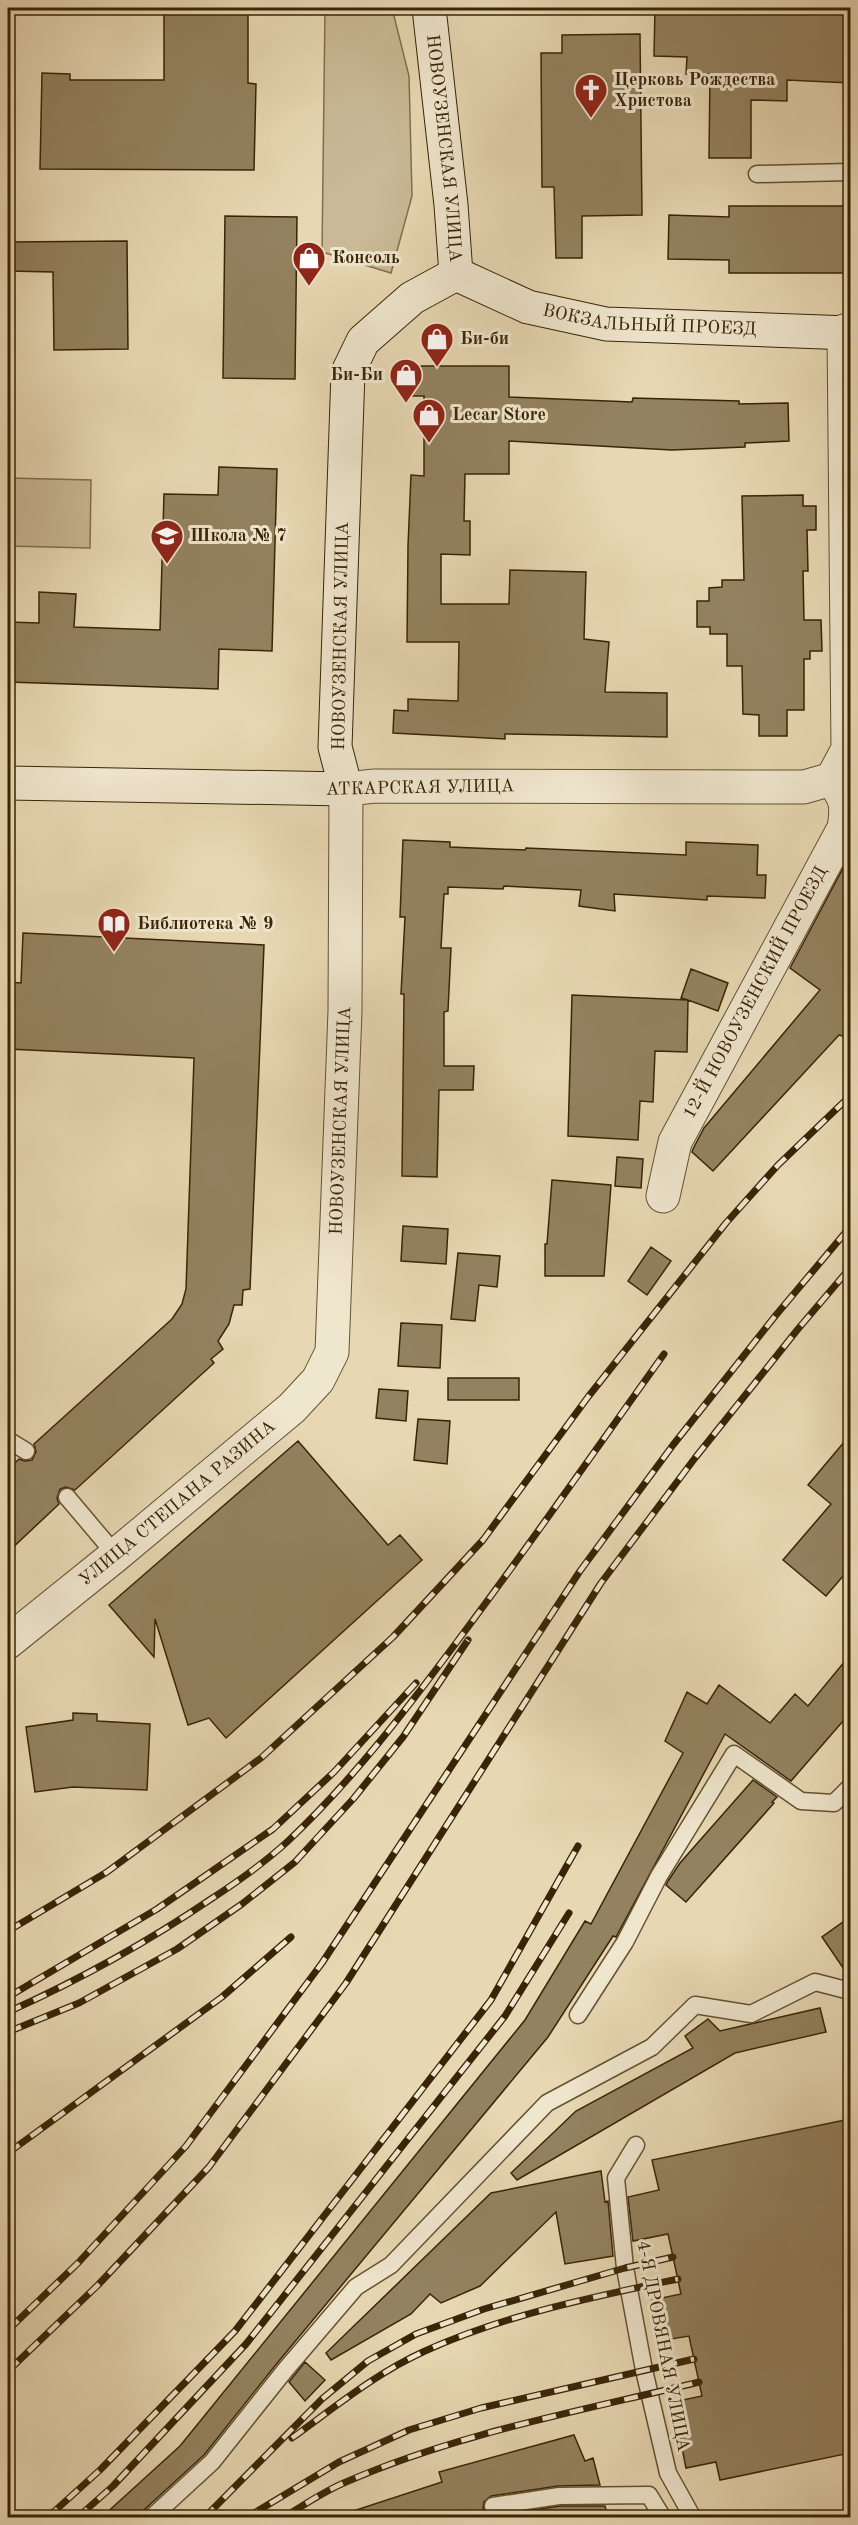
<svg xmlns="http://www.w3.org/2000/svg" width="858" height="2525" font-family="'Old Standard TT',serif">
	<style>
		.green { fill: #c9b996; stroke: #816e4e; stroke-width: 1.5 }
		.building { fill: #938260; stroke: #392406; stroke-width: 1.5 }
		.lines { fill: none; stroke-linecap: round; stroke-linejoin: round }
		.lane-casing { stroke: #645131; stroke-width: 19 }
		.street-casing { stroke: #645131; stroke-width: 35 }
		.secondary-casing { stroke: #392406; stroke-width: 35 }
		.lane { stroke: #efe6ce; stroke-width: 16 }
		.street { stroke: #efe6ce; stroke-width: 33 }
		.secondary { stroke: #efe6ce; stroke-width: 33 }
		.rail-casing { stroke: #392406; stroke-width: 7 }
		.rail { stroke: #efe6ce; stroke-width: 4.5; stroke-dasharray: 14; stroke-linecap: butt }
		.labels { text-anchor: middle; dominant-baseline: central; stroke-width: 6; stroke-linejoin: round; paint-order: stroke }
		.poi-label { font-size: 18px; font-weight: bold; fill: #392406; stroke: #efe6ce; text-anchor: start }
		.street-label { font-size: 18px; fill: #392406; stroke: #efe6ce }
	</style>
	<rect width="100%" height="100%" fill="#e7d8b3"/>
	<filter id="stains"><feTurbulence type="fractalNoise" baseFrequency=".00333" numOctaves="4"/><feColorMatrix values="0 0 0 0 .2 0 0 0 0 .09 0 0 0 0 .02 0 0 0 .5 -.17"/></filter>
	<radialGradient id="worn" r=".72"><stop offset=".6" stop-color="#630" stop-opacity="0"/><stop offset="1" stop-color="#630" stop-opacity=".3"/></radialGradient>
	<!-- green -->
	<path class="green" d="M325 8H392L409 76 412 196 391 273 322 252Z
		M8 478 91 480 90 548 8 546Z"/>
	<!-- building -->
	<path class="building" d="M164 8H248V83L256 84 254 170 40 169 42 73 70 74V80H164Z
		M655 8H850V83L787 80V101L751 100V158H709L710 74H686L687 57 654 56Z
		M640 34 642 215 582 216V258H556L554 187H542L541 53H562V35Z
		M729 206H850V273H729V260L668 259 669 215 729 217Z
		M225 216 297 217 295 379 223 378Z
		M127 241 128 349 54 350 53 272 8 271V242Z
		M404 366H509V397L632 402 633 398 739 401V404L788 403 789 441 745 443V447L672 450 509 441V474H465L464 521H470V555L441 554V604H509L510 570 586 572 584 639 609 642 605 692 667 693V737L505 734V739L393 733 394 710 408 711V699L458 701 459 642H407L408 546 411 475 424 476V396H404Z
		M219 467 277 469 272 651 219 649 218 689 8 682V622L39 623V592L76 594 74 627 160 630 164 494 218 495Z
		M803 495V506H816V530H807L808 571H803L804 620H821L822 651H810V659H804V710H787V736H759V715L743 714 742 666H727V634H710V627H697V601H709V588L722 587V580H744L742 496Z
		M403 840 450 842V847L525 850 526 848 686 855V842L758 845 757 875H766L765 898 707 896V900L614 894 615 911 579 906 581 890 504 886 503 889 448 887V894H444L441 948H451L448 1011 444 1012V1066H474L473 1090H439L437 1177 402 1176 404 994H401L405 917H400Z
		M850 855V1038L839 1035 713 1171 692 1152 693 1149 704 1128 820 990 790 968Z
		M23 933 264 945 250 1289 243 1290 242 1305H234L229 1324 218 1341 223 1349 211 1359 214 1363 75 1490 66 1487 60 1489 57 1498 59 1504 8 1552V1469L19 1459 25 1461 32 1460 36 1452 34 1444 172 1319 182 1304 186 1289 194 1058 8 1049V982L21 983Z
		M691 969 728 983 718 1011 688 1000 687 1052 655 1051 653 1102 640 1101 638 1140 568 1136 572 995 688 1000 681 998Z
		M617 1157 643 1159 641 1188 615 1186Z
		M552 1180 611 1185 604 1276H545V1244H547Z
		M403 1226 448 1229 446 1264 401 1261Z
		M651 1247 671 1261 647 1295 628 1281Z
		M458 1253 500 1256 497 1287 479 1285 475 1321 451 1319Z
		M401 1323 442 1325 440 1368 398 1366Z
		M448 1378H519V1400H448Z
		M379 1389 408 1391 406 1421 376 1418Z
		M418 1419 450 1421 447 1464 414 1460Z
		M850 1435V1568L826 1596 783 1560 831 1504 808 1485Z
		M298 1441 388 1545 400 1535 422 1560 226 1738 209 1718 188 1725 155 1619 154 1657 109 1605Z
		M850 1655V1713L791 1781 725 1734 616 1937 613 1936 548 2037 278 2362 204 2455 144 2510 141 2517H102L180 2446 525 2020 585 1921 591 1924 683 1753 665 1741 687 1692 707 1704 719 1685 770 1723 795 1694 808 1706Z
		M73 1713 97 1714V1721L150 1724 147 1790 73 1787 35 1792 26 1727 73 1720Z
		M753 1780 777 1797 772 1802 774 1803 686 1902 666 1885 668 1881 680 1863Z
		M850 1917V1978L822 1937Z
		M820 2008 826 2032 735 2053 517 2180 511 2173 576 2111 693 2048 685 2036 708 2019 720 2031Z
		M850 2119V2453L720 2480 716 2462 686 2468 673 2402 702 2396 689 2336 659 2341 652 2300 681 2294 668 2234 633 2241 628 2197 659 2190 652 2160Z
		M601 2171 605 2202 608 2201 613 2256 565 2264 556 2212 480 2286 441 2303 430 2294 411 2314 331 2360 326 2353 491 2193Z
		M305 2362 325 2380 305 2401 289 2382Z
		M574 2435 585 2461 593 2458 600 2485 558 2486 491 2496 484 2502 483 2508 489 2516H494L560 2506H605L608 2517H348L347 2513 442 2482 439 2472Z"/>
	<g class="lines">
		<!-- lane casing -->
		<g class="lane-casing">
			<path id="lane" d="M757 174 850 172
				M8 1440 26 1451
				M67 1497 116 1555
				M578 2015 625 1942 659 1876 734 1754 801 1801 834 1803 850 1787
				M636 2145 616 2178 625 2268 644 2370 668 2473 693 2518
				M493 2506 559 2496 649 2495 663 2518
				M151 2518 212 2462 286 2369 356 2287 391 2265 547 2103 652 2047 695 2005 751 2014 815 1982 850 1991"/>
		</g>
		<!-- street casing -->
		<g class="street-casing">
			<g id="street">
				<path id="s1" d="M663 1196 675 1142 844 828C848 804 846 799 832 779L848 749 844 331"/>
				<path id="s2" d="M8 1642 116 1555 292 1408 318 1380 332 1352 345 1011 346 789 375 786 804 787 832 779"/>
			</g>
		</g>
		<!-- secondary casing -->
		<g class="secondary-casing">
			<g id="secondary">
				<path id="s3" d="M429 8 451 205 456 274"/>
				<path id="s4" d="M456 274 528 307 606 324 850 333"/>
				<path d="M8 783 346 789 335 747 348 372 363 341 412 298 456 274"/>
			</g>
		</g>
		<!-- lane -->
		<use href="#lane" class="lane"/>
		<!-- street -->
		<use href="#street" class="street"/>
		<!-- secondary -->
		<use href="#secondary" class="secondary"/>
		<!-- rail casing -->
		<g class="rail-casing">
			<path id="rail" d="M8 1931 107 1872 261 1758 393 1637 483 1540 588 1397 726 1223 778 1165 850 1096
				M8 1997 157 1909 273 1829 334 1772 416 1683
				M8 2012C79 1980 146 1943 211 1899 237 1882 264 1863 287 1842 352 1781 406 1710 459 1639 529 1546 596 1449 664 1354
				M8 2032 79 2003 177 1949 242 1904 295 1862 354 1798 403 1737 468 1640
				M8 2153 222 1997 291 1937
				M8 2330 78 2263 186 2146 322 1963 580 1571 673 1445 776 1315 850 1227
				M8 2371 98 2285 209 2167 346 1983 601 1583 695 1458 798 1329 850 1268
				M292 2438C334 2408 376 2373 425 2351 504 2315 593 2297 678 2279
				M47 2518 100 2470 235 2331 491 2000 578 1846
				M77 2518 113 2486 246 2344 505 2016 569 1913
				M204 2518 322 2399 368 2361 416 2334 484 2309 625 2268 673 2257
				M246 2518 339 2462 409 2430 481 2408 694 2359
				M282 2518C303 2506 324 2491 346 2482 458 2433 581 2411 699 2382"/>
		</g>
		<!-- rail -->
		<use href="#rail" class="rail"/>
	</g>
	<!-- icons -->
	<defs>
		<g id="church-pin" transform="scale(1.725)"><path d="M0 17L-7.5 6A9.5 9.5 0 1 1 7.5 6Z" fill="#8f2418" stroke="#efe6ce"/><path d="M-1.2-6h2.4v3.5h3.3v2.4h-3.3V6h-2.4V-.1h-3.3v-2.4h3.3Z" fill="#fff"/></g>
		<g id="shop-pin" transform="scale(1.725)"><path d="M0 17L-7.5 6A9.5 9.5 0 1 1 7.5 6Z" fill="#8f2418" stroke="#efe6ce"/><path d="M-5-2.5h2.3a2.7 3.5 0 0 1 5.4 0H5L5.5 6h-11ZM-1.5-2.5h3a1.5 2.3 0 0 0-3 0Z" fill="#fff"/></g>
		<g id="school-pin" transform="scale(1.725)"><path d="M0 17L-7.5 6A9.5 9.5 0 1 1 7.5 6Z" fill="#8f2418" stroke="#efe6ce"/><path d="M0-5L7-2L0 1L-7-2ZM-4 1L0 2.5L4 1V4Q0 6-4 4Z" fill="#fff"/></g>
		<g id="library-pin" transform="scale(1.725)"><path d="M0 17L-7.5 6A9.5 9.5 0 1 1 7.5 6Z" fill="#8f2418" stroke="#efe6ce"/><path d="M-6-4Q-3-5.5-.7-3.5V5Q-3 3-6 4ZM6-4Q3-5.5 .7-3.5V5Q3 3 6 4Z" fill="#fff"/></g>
	</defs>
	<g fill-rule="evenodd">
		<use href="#church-pin" x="591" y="90"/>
		<use href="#shop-pin" x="309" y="258"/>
		<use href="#shop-pin" x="437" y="339"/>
		<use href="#shop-pin" x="406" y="375"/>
		<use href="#shop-pin" x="429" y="415"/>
		<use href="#school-pin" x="167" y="536"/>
		<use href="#library-pin" x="114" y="924"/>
	</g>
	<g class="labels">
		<!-- poi labels -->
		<g class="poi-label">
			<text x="614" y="80">Церковь Рождества<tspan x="614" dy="21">Христова</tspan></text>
			<text x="332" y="258">Консоль</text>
			<text x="460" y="339">Би-би</text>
			<text x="383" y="375" text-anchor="end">Би-Би</text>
			<text x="452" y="415">Lecar Store</text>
			<text x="190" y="536">Школа № 7</text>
			<text x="137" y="924">Библиотека № 9</text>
		</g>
		<!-- street labels -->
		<g class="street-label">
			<text stroke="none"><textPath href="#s3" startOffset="141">НОВОУЗЕНСКАЯ УЛИЦА</textPath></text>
			<text stroke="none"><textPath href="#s4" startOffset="202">ВОКЗАЛЬНЫЙ ПРОЕЗД</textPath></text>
			<text transform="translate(341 636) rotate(-89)">НОВОУЗЕНСКАЯ УЛИЦА</text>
			<text transform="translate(420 788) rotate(-1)">АТКАРСКАЯ УЛИЦА</text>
			<text stroke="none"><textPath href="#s1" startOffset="225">12-Й НОВОУЗЕНСКИЙ ПРОЕЗД</textPath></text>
			<text stroke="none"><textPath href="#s2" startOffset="669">НОВОУЗЕНСКАЯ УЛИЦА</textPath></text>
			<text stroke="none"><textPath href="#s2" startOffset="219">УЛИЦА СТЕПАНА РАЗИНА</textPath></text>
			<text transform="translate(663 2346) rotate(79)">4-Я ДРОВЯНАЯ УЛИЦА</text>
		</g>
	</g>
	<!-- margin -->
	<rect width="858" height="2525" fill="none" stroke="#e7d8b3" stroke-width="30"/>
	<rect x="9" y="9" width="840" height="2507" fill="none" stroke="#392406" stroke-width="3"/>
	<rect x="15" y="15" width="828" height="2495" fill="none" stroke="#392406" stroke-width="1.5"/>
	<rect width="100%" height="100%" filter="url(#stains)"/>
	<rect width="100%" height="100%" fill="url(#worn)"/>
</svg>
